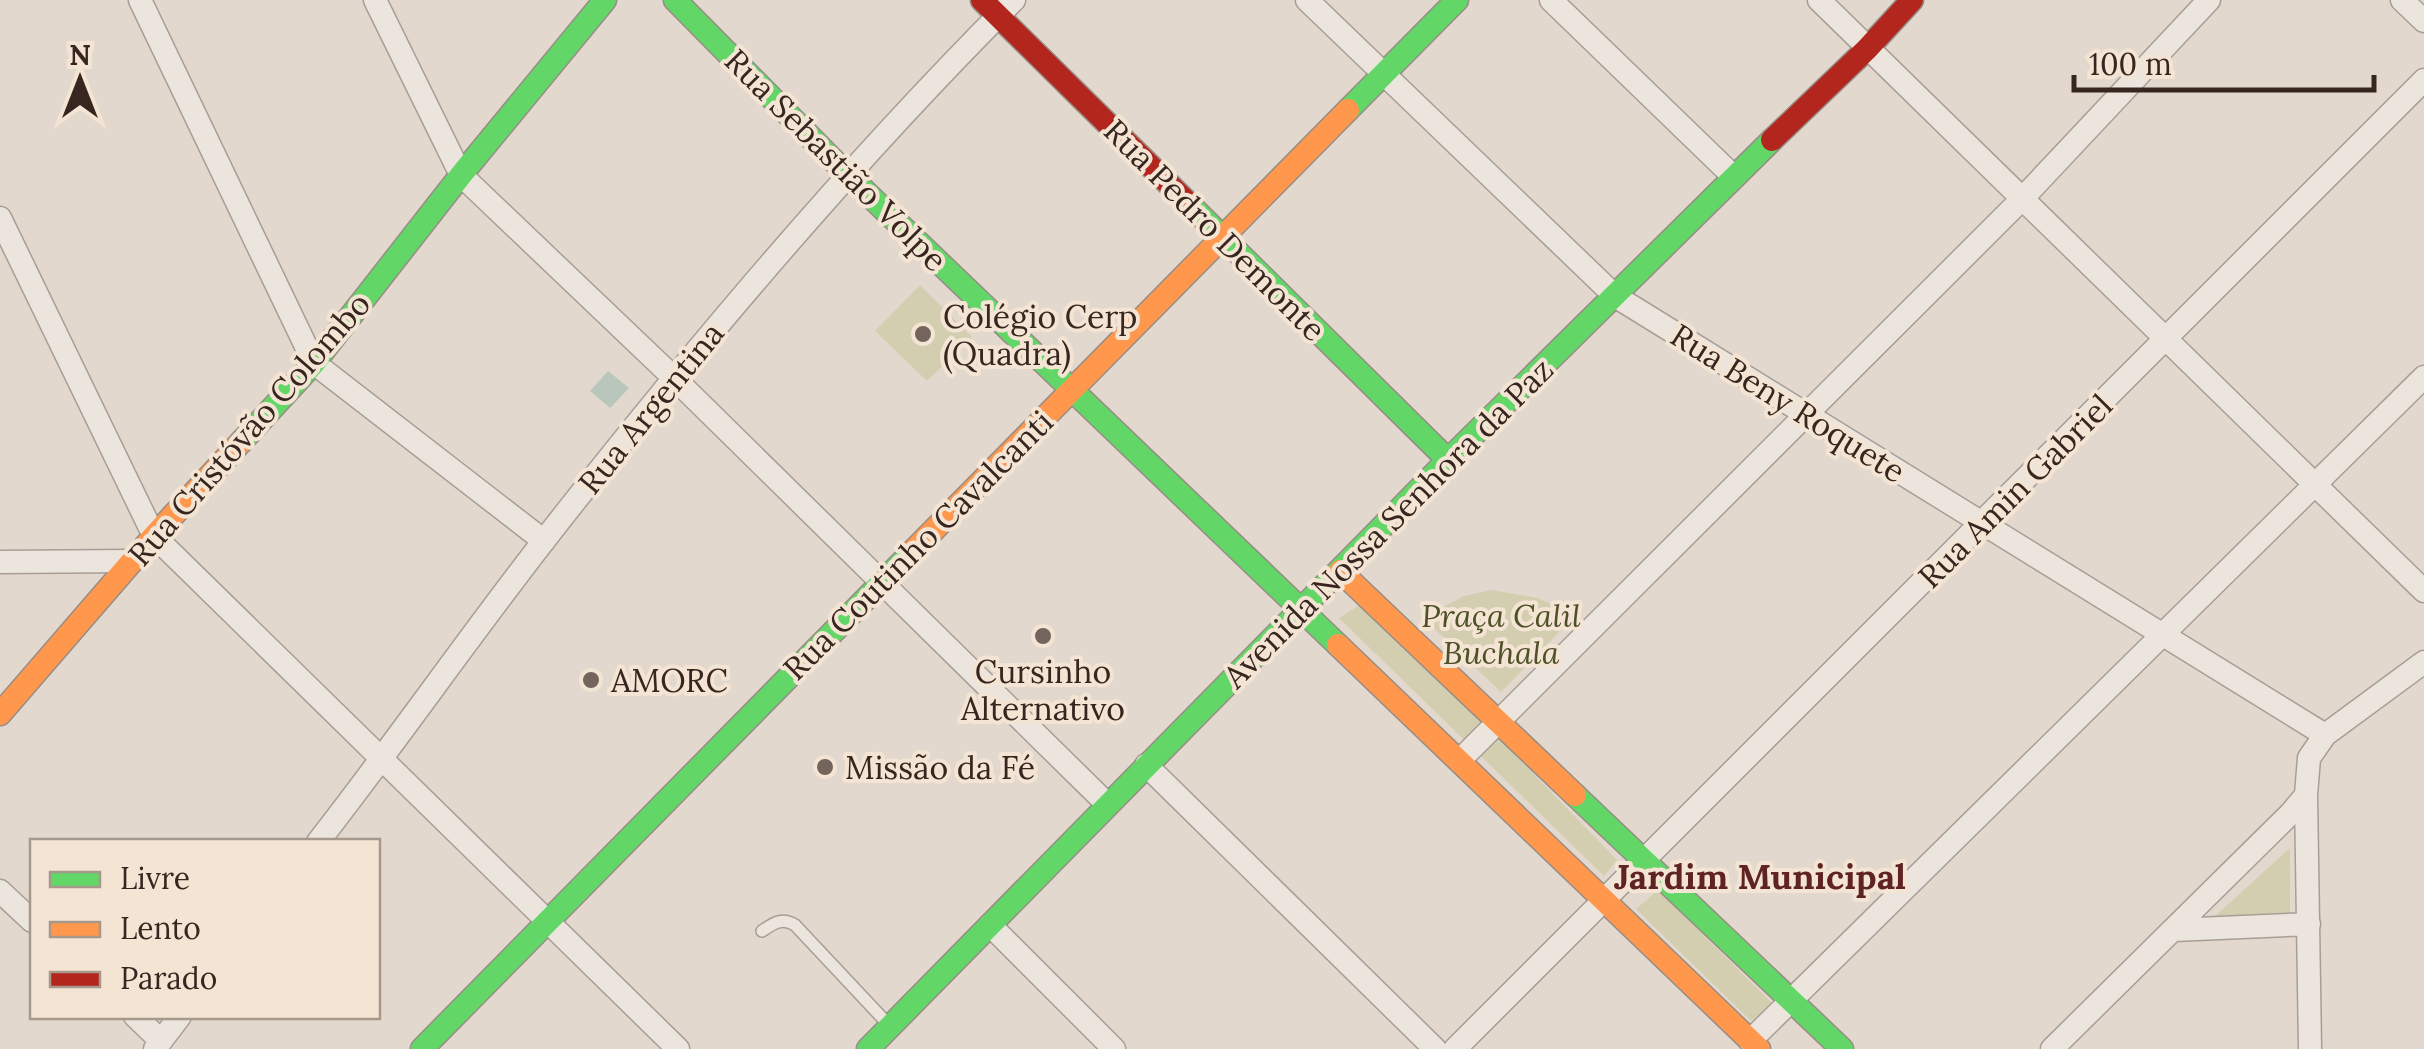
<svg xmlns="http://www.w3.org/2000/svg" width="2424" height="1049" font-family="Lora,serif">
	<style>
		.green { fill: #d4ceb1 }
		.water { fill: #b8c6bb }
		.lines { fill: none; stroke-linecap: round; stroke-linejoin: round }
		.lane-casing { stroke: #a89e96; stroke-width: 14 }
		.street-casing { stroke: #a89e96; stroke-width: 25 }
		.fast-casing { stroke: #978d86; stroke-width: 25 }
		.slow-casing { stroke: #978d86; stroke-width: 25 }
		.jam-casing { stroke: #978d86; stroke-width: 25 }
		.lane { stroke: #ebe5de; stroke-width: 11 }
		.street { stroke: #ebe5de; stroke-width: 22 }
		.fast { stroke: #63d668; stroke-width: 22 }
		.slow { stroke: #ff974d; stroke-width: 22 }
		.jam { stroke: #b3261e; stroke-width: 22 }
		.poi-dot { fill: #73645c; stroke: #f3e4d4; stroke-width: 4 }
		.labels { text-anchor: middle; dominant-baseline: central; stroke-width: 8; stroke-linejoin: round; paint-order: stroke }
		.street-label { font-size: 32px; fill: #36261f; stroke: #f3e4d4 }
		.poi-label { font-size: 32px; fill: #36261f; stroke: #f3e4d4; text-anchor: start }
		.park-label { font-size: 32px; font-style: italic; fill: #4e5027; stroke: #f3e4d4 }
		.neighbourhood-label { font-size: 35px; font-weight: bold; fill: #5f2322; stroke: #f3e4d4 }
	</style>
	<rect width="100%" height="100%" fill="#e3d8cd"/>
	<!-- green -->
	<path class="green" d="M920 285 972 337 927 381 875 331Z
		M1491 590 1538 598 1576 615 1501 692 1423 618 1464 596Z
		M1361 604 1489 728 1617 860 1604 876 1339 618Z
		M2290 848V914L2212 919Z
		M1658 890 1773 1004 1751 1021 1636 909Z"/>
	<!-- water -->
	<path class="water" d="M608 371 629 388 610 408 590 391Z"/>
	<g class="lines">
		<!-- lane casing -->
		<g class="lane-casing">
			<path id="lane" d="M762 931C774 923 782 917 795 925L887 1023"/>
		</g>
		<!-- street casing -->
		<g class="street-casing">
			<path id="street" d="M140 0 314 363 544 541
				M375 0 461 175 674 378 1107 804
				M1307 0 1615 296 2325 735
				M1551 0 1734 177
				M1819 0 2424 591
				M2402 0 2424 21
				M0 218 154 536 678 1049
				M0 562 132 561
				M1459 761 2022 199 2209 0
				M1146 765 1435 1049
				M2306 795 2310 1049
				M318 842C396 742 468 638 546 538 692 351 846 168 1014 0
				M0 891 32 921
				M990 925 1114 1049
				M2174 930 2309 924
				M135 1016 161 1041
				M1750 1041 2424 377
				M155 1049 180 1016
				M1455 1049 2424 80
				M2052 1049 2291 813 2306 795 2309 758 2325 735 2424 662"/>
		</g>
		<!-- fast casing -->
		<g class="fast-casing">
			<path id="fast" d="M675 0 848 175 1338 645
				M1348 110 1457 0
				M1189 204 1448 460
				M242 441 314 363 461 175 605 0
				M1575 795 1842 1049
				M422 1049 912 552
				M868 1049 1448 460 1772 140"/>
		</g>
		<!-- slow casing -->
		<g class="slow-casing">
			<path id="slow" d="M912 552 1348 110
				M1340 571 1575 795
				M1338 645 1759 1049
				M0 714 154 536 242 441"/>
		</g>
		<!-- jam casing -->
		<g class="jam-casing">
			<path id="jam" d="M982 0 1189 204
				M1772 140 1867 49 1912 0"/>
		</g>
		<!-- lane -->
		<use href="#lane" class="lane"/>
		<!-- street -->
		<use href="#street" class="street"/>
		<!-- fast -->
		<use href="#fast" class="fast"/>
		<!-- slow -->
		<use href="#slow" class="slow"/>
		<!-- jam -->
		<use href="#jam" class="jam"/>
	</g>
	<!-- markers -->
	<g class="poi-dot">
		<circle cx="923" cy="334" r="10"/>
		<circle cx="1043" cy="636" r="10"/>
		<circle cx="591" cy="680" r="10"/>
		<circle cx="825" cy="767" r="10"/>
	</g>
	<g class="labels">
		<!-- street labels -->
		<g class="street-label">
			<text transform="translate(836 160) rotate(45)">Rua Sebastião Volpe</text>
			<text transform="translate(1215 230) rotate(45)">Rua Pedro Demonte</text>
			<text transform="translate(1788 403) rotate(32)">Rua Beny Roquete</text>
			<text transform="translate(651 408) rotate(-51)">Rua Argentina</text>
			<text transform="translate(249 429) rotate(-49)">Rua Cristóvão Colombo</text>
			<text transform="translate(2015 491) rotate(-45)">Rua Amin Gabriel</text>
			<text transform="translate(1388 523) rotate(-45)">Avenida Nossa Senhora da Paz</text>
			<text transform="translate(918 545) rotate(-45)">Rua Coutinho Cavalcanti</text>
		</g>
		<!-- poi labels -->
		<g class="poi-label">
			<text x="943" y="316">Colégio Cerp<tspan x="943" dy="37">(Quadra)</tspan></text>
			<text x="1043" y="671" text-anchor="middle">Cursinho<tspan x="1043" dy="37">Alternativo</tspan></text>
			<text x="611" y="680">AMORC</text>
			<text x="845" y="767">Missão da Fé</text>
		</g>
		<!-- park labels -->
		<g class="park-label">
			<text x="1501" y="615">Praça Calil<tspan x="1501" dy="37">Buchala</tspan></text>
		</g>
		<!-- neighbourhood labels -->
		<g class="neighbourhood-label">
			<text x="1760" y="876">Jardim Municipal</text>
		</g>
	</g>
	<!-- legend -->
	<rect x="30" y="839" width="350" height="180" fill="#f3e4d4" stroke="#a7988c" stroke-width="2.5"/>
	<rect x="50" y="872" width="50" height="15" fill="#63d668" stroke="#a7988c" stroke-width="2.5"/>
	<text x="120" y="889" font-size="30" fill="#36261f">Livre</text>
	<rect x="50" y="922" width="50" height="15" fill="#ff974d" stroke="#a7988c" stroke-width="2.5"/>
	<text x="120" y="939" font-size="30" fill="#36261f">Lento</text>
	<rect x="50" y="972" width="50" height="15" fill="#b3261e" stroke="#a7988c" stroke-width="2.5"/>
	<text x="120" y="989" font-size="30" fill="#36261f">Parado</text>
	<!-- north arrow -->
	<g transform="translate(80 80)" stroke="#f3e4d4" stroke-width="8" paint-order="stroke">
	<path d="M0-8L18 38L0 25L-18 38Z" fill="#36261f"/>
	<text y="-15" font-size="28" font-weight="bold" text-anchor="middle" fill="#36261f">N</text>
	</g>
	<!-- scale -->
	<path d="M2074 75v15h300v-15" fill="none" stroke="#36261f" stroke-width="5"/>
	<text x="2089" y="75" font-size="30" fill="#36261f" stroke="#f3e4d4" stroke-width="8" paint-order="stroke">100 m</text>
</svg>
